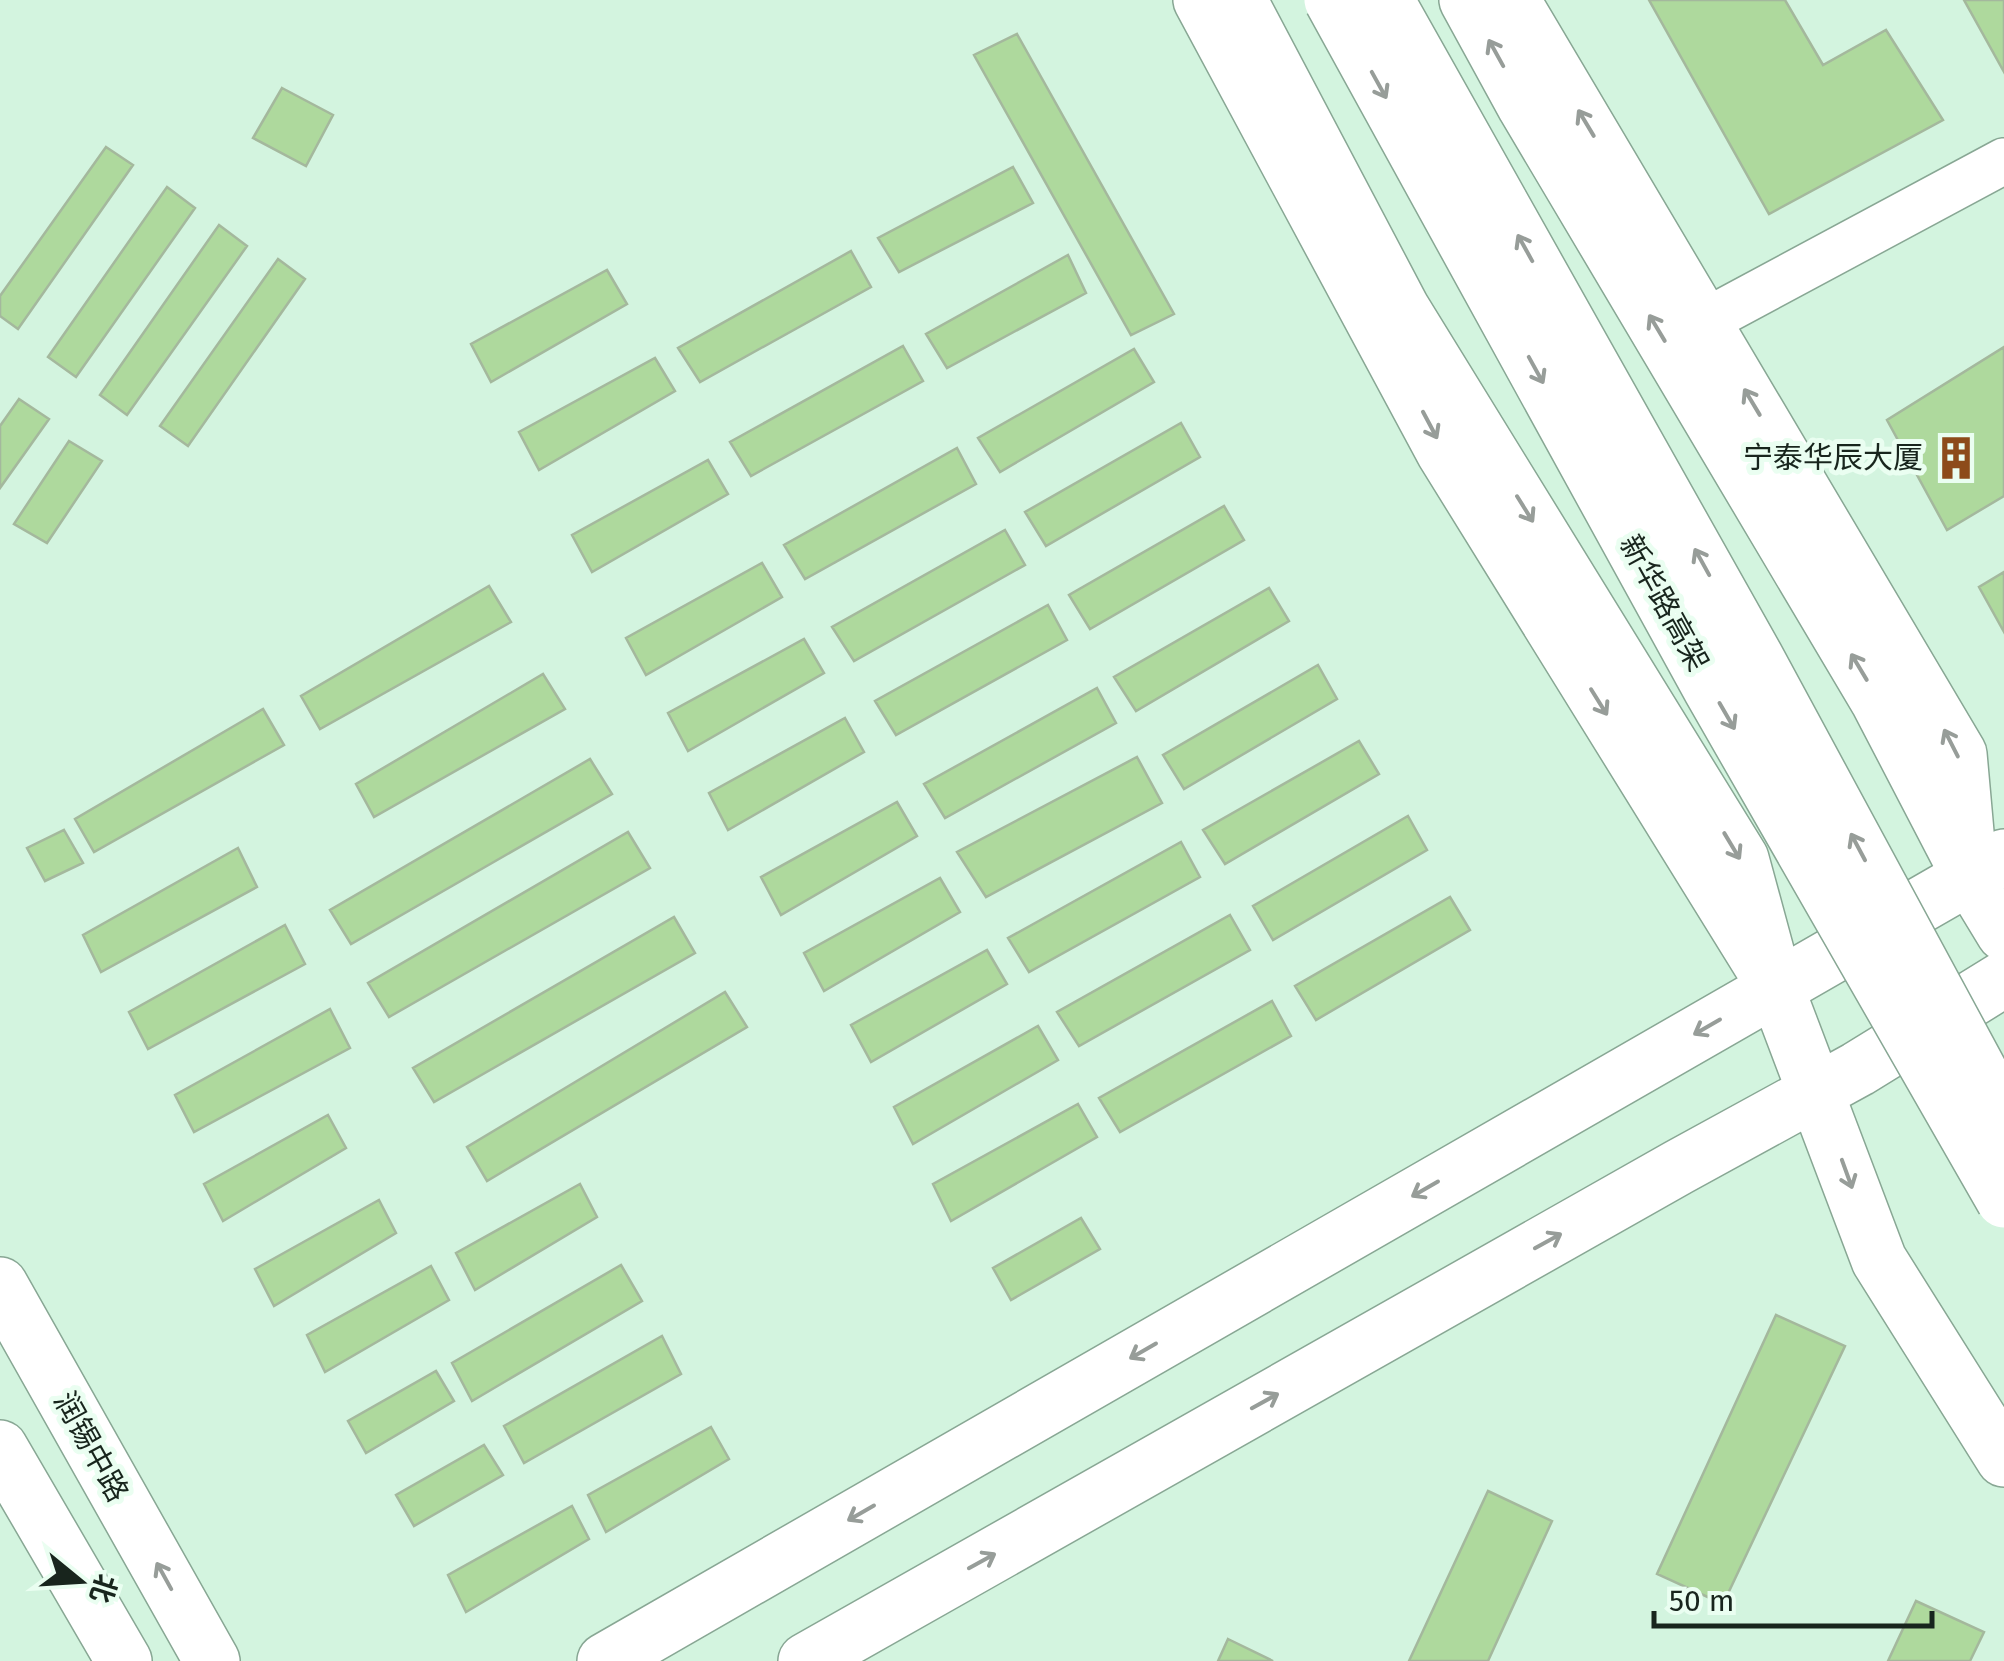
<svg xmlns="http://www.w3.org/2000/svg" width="2004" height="1661" font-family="'Fira Sans','Noto Sans SC',sans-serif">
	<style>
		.building { fill: #aed99d; stroke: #a4b89d; stroke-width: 2.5 }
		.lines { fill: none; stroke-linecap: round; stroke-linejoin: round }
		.minor-casing { stroke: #88a794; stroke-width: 48 }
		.major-casing { stroke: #88a794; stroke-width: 58 }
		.highway-casing { stroke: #88a794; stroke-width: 58 }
		.minor { stroke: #fff; stroke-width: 45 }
		.major { stroke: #fff; stroke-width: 55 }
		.highway { stroke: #fff; stroke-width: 55 }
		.highway-bridge-casing { stroke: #88a794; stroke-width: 58; stroke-linecap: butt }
		.highway-bridge { stroke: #fff; stroke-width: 55 }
		.oneway { stroke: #979d99 }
		.labels { text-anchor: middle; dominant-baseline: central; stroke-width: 10; stroke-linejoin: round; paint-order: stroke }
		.poi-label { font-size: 30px; fill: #18251d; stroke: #eafef1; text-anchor: end }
		.street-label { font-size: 30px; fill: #18251d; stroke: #eafef1 }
	</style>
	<rect width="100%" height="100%" fill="#d3f4df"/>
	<!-- building -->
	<path class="building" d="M1649 0H1785L1823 65 1886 30 1943 120 1769 214Z
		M1964 0H2004V72Z
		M1017 34 1174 314 1131 335 974 55Z
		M282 88 333 115 306 166 253 138Z
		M106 147 133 165 18 329 0 316V296Z
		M1013 167 1033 203 899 272 878 238Z
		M167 187 195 208 76 377 48 357Z
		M219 225 247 246 127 415 100 395Z
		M851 251 871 287 700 382 678 348Z
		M1068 255 1086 293 947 368 926 334Z
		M278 259 305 279 188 446 160 426Z
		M607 270 627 304 491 382 471 344Z
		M903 346 923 381 751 476 730 442Z
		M2004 347V496L1947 530 1887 420Z
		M1134 349 1154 382 1000 472 978 438Z
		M655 358 675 391 539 470 519 432Z
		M19 399 49 419 0 488V426Z
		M1181 423 1200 457 1046 546 1025 512Z
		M69 441 102 461 47 543 14 524Z
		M957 448 976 484 805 579 784 545Z
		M708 460 728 494 592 572 572 535Z
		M1224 506 1244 540 1090 629 1069 595Z
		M1005 530 1025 565 854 661 832 627Z
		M762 563 782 597 646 675 626 638Z
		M2004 572V632L1979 587Z
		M489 586 511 622 320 729 301 696Z
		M1269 588 1289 621 1136 711 1114 677Z
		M1048 605 1067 640 896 735 875 701Z
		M804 639 824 673 688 751 668 713Z
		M1318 665 1337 699 1184 789 1163 755Z
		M543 674 565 709 374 817 356 784Z
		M1097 688 1116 723 945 818 924 784Z
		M263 709 284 745 94 852 75 819Z
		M845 718 864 752 728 830 709 793Z
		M1359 741 1379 774 1225 864 1203 830Z
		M1137 757 1162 803 986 897 957 852Z
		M590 759 612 794 351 944 330 910Z
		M897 802 917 836 781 915 761 877Z
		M1408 816 1427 850 1273 940 1253 906Z
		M64 830 83 863 45 881 27 848Z
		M628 832 650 868 389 1017 368 983Z
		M1181 842 1200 877 1029 972 1008 938Z
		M238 848 257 887 101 972 83 935Z
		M940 878 960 912 824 991 804 953Z
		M1450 897 1470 930 1316 1020 1295 986Z
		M1230 915 1250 950 1079 1046 1057 1012Z
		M674 917 695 953 434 1102 413 1068Z
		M285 925 305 964 148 1049 129 1012Z
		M987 950 1007 984 871 1062 851 1025Z
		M725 992 747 1027 487 1181 467 1147Z
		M1272 1001 1291 1036 1120 1132 1099 1098Z
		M330 1009 350 1048 194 1132 175 1095Z
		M1038 1026 1058 1060 913 1144 894 1107Z
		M1078 1104 1097 1137 951 1221 933 1184Z
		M328 1115 346 1148 223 1221 204 1184Z
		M580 1184 597 1217 475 1290 456 1253Z
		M379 1200 396 1233 274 1306 255 1269Z
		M1081 1218 1100 1249 1011 1300 993 1268Z
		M621 1265 642 1301 472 1401 452 1363Z
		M431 1266 449 1300 325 1372 307 1335Z
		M1776 1315 1845 1346 1723 1604 1657 1574Z
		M662 1336 681 1374 524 1463 504 1426Z
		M436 1371 454 1401 366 1453 348 1421Z
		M711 1427 729 1459 606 1532 588 1495Z
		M484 1445 503 1475 414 1526 396 1495Z
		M1488 1491 1552 1521 1488 1661H1409Z
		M572 1506 589 1539 466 1612 448 1575Z
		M1916 1601 1984 1632 1970 1661H1888Z
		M1228 1639 1273 1661H1218Z"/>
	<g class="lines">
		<!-- minor casing -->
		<g class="minor-casing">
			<path id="minor" d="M1704 322 2004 161"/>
		</g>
		<!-- major casing -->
		<g class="major-casing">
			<path id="major" d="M1201 0 1444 452 1776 988 1879 1260 2004 1459
				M1512 0 1959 754 1970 877 2004 933
				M0 1285 212 1661
				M0 1448 124 1661
				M605 1661 2004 857
				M806 1661 1679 1167 1858 1069 2004 979"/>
		</g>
		<!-- highway casing -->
		<g class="highway-casing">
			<path id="highway" d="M1239 0 1402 309 1741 859 1776 988
				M1467 0 1525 106 1879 702 1970 877"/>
		</g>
		<!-- minor -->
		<use href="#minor" class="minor"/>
		<!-- major -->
		<use href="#major" class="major"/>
		<!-- highway -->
		<use href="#highway" class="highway"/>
		<!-- highway-bridge casing -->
		<g class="highway-bridge-casing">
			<path id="highway-bridge" d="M1332 0 1711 689 2004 1200
				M1386 0 1756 658 2004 1117"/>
		</g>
		<!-- highway-bridge -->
		<use href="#highway-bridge" class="highway-bridge"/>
	</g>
	<!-- one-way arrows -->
	<defs><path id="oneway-shaft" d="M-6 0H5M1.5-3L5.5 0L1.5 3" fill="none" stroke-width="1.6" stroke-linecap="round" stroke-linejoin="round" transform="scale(2.5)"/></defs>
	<g class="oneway">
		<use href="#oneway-shaft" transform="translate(1496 53) rotate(-119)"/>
		<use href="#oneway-shaft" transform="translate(1379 85) rotate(61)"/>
		<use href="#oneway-shaft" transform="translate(1586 123) rotate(-121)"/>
		<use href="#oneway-shaft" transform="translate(1525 248) rotate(-119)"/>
		<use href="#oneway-shaft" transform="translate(1657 328) rotate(-121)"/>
		<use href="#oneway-shaft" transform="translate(1536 370) rotate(61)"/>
		<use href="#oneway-shaft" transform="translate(1752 402) rotate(-121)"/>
		<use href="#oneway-shaft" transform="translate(1430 425) rotate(62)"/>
		<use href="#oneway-shaft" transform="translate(1525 509) rotate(58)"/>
		<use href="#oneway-shaft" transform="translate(1702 562) rotate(-119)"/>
		<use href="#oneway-shaft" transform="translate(1859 667) rotate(-121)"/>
		<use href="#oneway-shaft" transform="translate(1599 702) rotate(58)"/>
		<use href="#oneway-shaft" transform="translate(1727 716) rotate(60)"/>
		<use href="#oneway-shaft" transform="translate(1951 743) rotate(-117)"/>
		<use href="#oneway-shaft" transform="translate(1732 846) rotate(59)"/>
		<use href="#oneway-shaft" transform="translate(1858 847) rotate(-118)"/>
		<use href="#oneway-shaft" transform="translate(1707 1027) rotate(150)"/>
		<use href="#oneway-shaft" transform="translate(1847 1174) rotate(70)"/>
		<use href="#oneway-shaft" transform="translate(1425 1189) rotate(150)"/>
		<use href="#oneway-shaft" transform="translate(1548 1241) rotate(-29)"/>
		<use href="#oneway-shaft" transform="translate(1143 1351) rotate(150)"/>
		<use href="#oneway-shaft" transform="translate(1265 1401) rotate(-29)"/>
		<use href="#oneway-shaft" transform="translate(861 1513) rotate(150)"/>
		<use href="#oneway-shaft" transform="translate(982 1561) rotate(-29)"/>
		<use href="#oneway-shaft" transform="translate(164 1576) rotate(-119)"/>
	</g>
	<!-- icons -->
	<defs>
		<g id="building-bare" transform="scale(3.45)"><path d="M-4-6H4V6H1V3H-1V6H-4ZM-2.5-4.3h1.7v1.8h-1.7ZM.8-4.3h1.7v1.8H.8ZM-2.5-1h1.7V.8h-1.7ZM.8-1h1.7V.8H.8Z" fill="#8d4b1a" stroke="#eafef1" stroke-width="2.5" paint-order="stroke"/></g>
	</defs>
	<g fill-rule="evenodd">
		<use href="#building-bare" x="1956" y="458"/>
	</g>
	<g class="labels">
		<!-- poi labels -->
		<g class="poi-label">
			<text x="1923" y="458">宁泰华辰大厦</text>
		</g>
		<!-- street labels -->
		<g class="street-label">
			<text transform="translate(1664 603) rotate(61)">新华路高架</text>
			<text transform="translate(91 1447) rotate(61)">润锡中路</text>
		</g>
	</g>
	<!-- north arrow -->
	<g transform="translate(80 1581) rotate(108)" stroke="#eafef1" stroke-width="8" paint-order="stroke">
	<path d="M0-8L18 38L0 25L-18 38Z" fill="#18251d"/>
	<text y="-15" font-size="28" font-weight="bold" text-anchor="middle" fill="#18251d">北</text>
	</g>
	<!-- scale -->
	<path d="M1654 1611v15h278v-15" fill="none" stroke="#18251d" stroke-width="5"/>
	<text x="1669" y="1611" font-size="30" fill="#18251d" stroke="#eafef1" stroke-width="8" paint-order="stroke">50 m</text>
</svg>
